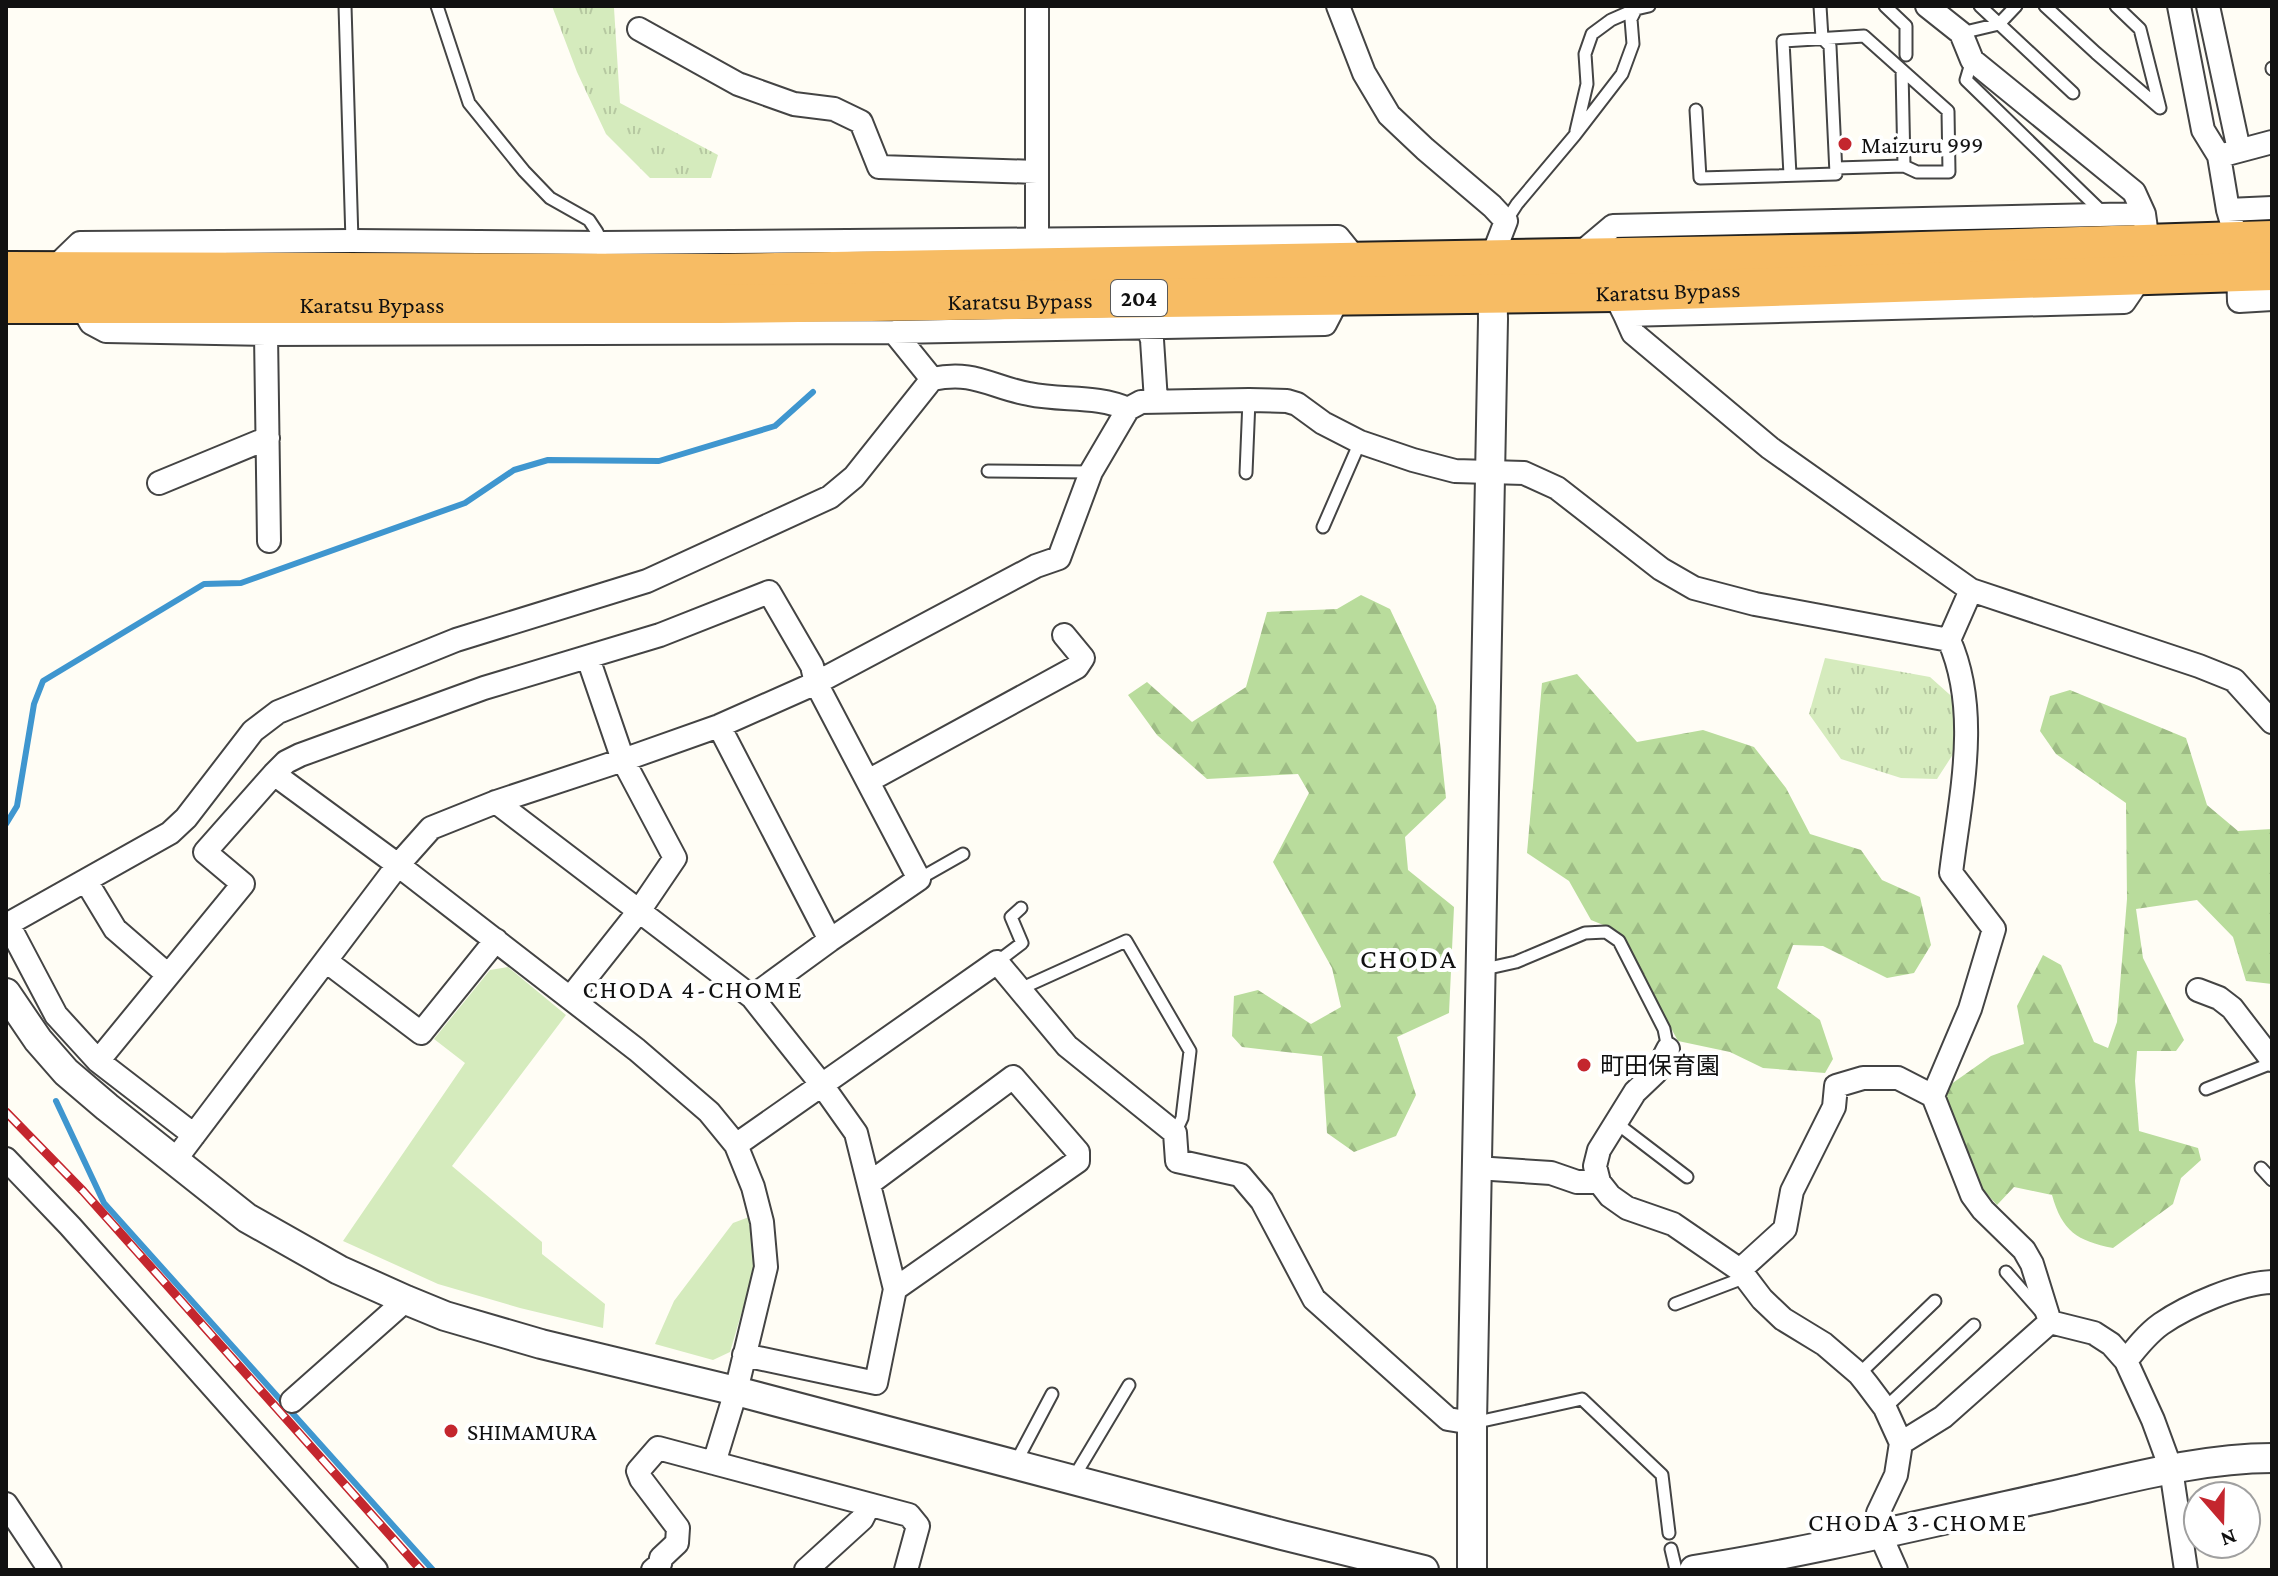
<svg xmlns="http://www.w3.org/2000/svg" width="2278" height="1576" font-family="'Crimson Pro','Noto Sans JP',serif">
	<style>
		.grass { fill: url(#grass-tufts) }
		.forest { fill: url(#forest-firs) }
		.park { fill: #d5ebbd }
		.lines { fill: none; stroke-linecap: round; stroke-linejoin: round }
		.stream { stroke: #3f96cf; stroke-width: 6 }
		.service-casing { stroke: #444; stroke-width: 15 }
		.minor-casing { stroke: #444; stroke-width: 26 }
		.tertiary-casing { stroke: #444; stroke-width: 32 }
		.trunk-casing { stroke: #222; stroke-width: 42 }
		.service { stroke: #fff; stroke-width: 11 }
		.minor { stroke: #fff; stroke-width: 22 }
		.tertiary { stroke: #fff; stroke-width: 28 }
		.trunk { stroke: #f7bc64; stroke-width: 38 }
		.rail-casing { stroke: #c4262e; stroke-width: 9 }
		.rail { stroke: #fff; stroke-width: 6; stroke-dasharray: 18; stroke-linecap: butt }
		.poi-dot { fill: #c4262e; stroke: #fff; stroke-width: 3 }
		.labels { text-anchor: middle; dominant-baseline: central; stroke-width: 8; stroke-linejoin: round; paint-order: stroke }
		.shield { fill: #fff; stroke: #585858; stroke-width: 2 }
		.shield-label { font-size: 22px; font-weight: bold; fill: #111 }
		.poi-label { font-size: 24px; fill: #111; stroke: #fff; text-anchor: start }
		.street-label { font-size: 24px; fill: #111; stroke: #fff }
		.neighbourhood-label { font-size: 26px; letter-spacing: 2px; fill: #111; stroke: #fff }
		.quarter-label { font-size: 28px; letter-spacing: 2px; fill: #111; stroke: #fff }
	</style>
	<defs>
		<pattern id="grass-tufts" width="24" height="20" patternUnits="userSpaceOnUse" patternTransform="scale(2)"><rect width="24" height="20" fill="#d5ebbd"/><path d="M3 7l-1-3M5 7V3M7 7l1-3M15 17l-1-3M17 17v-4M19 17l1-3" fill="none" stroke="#b6c8a1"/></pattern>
		<pattern id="forest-firs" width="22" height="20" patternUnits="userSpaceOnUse" patternTransform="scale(2)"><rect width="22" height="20" fill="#b9dc9c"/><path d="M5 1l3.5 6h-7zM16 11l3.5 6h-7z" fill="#9ebc85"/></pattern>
	</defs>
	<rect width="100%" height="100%" fill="#fffdf5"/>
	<!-- grass -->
	<path class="grass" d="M552 6H616L614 8 620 103 718 155 711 178H650L606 134 577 72Z
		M1825 658 1930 677 1958 702 1959 745 1937 779 1901 778 1841 759 1809 714Z"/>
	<!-- forest -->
	<path class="forest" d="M1361 595 1390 609 1436 706 1446 798 1405 837 1408 870 1454 907 1449 1013 1397 1037 1416 1095 1396 1136 1354 1152 1327 1133 1322 1056 1242 1047 1232 1036 1234 996 1258 990 1311 1024 1341 1007 1332 968 1273 862 1309 793 1298 774 1207 779 1157 735 1128 695 1147 682 1192 722 1246 687 1267 612 1337 609Z
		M1577 674 1637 742 1703 730 1754 747 1786 788 1810 834 1861 850 1882 880 1920 897 1931 945 1914 973 1887 978 1823 946 1793 945 1777 988 1820 1020 1833 1059 1825 1073 1763 1068 1730 1052 1678 1041 1618 931 1591 920 1569 881 1527 853 1542 683Z
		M2070 690 2186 738 2207 805 2238 831 2272 829V984L2246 981 2233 937 2197 900 2136 909 2143 958 2184 1040 2176 1051H2137L2135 1081 2139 1131 2198 1148 2201 1160 2181 1178 2173 1204 2113 1248C2077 1241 2062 1231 2052 1195L2014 1187 1997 1205 1974 1180 1947 1110V1087L1991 1056 2024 1044 2017 1006 2043 955 2061 965 2094 1042 2108 1048 2117 1022 2127 899 2126 803 2056 754 2040 731 2050 696Z"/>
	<!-- park -->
	<path class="park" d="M508 967 566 1015 452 1166 542 1242V1254L605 1304 603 1328 520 1308 438 1284 343 1241 465 1063 434 1039 490 970Z
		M749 1217 755 1267 730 1352 713 1360 655 1344 674 1301 733 1223Z"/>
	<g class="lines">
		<!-- stream -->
		<path class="stream" d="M6 824 17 806 34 704 43 681 204 584 241 583 465 503 514 470 548 460 659 461 775 426 813 392
			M56 1101 104 1203 433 1570"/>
		<!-- service casing -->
		<g class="service-casing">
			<path id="service" d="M345 6 352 241
				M437 6 469 103 524 171 550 198 589 220 597 232 602 243
				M1885 6 1906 26V55
				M1980 6 2073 93
				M2045 6 2096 53 2160 108 2140 29 2116 6
				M1961 33 1999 24 2016 6
				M1972 60 1966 80 2103 213
				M2272 68V69
				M1902 70 1904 166
				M1696 110 1700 178 1836 174 1830 46 1822 38 1820 6
				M1576 131 1587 84 1585 54 1592 34 1611 20 1636 9
				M1790 175 1783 41 1864 36 1948 111 1949 172H1917L1904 166 1836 168
				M1506 221 1517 204 1575 135 1622 74 1633 44 1631 19 1636 9 1649 6
				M988 471 1091 472
				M1246 473 1249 400
				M1323 527 1360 442
				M919 879 963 854
				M997 962 1022 943 1011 917 1021 908
				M1480 970 1516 962 1585 933 1606 932 1619 941 1664 1029 1668 1049
				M1020 989 1126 941 1190 1051 1182 1118 1175 1133
				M2206 1089 2272 1063
				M1615 1122 1687 1177
				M2261 1168 2272 1180
				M2006 1272 2042 1313
				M1675 1304 1746 1277
				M1859 1374 1935 1301
				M1885 1408 1974 1325
				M1473 1423 1582 1399 1662 1475 1669 1533
				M1015 1464 1052 1394
				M1074 1477 1129 1385
				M1671 1549 1676 1570"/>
		</g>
		<!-- minor casing -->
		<g class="minor-casing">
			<path id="minor" d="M1338 6 1364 73 1389 115 1425 149 1492 206 1506 221 1491 260
				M1927 6 1961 33 1972 60 2134 192 2144 214
				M2179 6 2203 130 2219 156 2228 210 2237 241 2239 301 2272 299
				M2208 6 2239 150
				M639 29 738 84 794 104 834 109 861 122 879 167 1037 172
				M2227 154 2272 142
				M2228 210 2272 208
				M1037 241V6
				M1575 258 1613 226 2144 214 2148 243
				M51 271 80 243 352 241 602 243 1338 237 1359 263
				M1619 303 1625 315 2124 302 2141 277
				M80 304 91 323 106 331 266 334 894 332 1325 324 1340 295
				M1625 315 1633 333 1770 448 1971 590 2199 666 2234 680 2272 722
				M1148 328 1152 340 1156 401
				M894 332 932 379
				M266 334 269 541
				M159 483 268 438
				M719 726 830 940
				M274 774 398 865 637 1050 709 1112 736 1145 753 1187 762 1222 766 1267 736 1391 714 1463 909 1515 918 1526 906 1570
				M868 781 1077 667 1083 658 1064 635
				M496 802 752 997 822 1085 856 1133 895 1289 876 1383 744 1355
				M86 881 115 929 168 975
				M326 961 421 1033 496 940
				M2198 990 2219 998 2232 1008 2272 1060
				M570 998 639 911 675 858 623 760 588 658
				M98 1061 243 884 205 852 274 774 286 762 300 755 484 688 660 635 769 592 812 666 816 683 919 879 830 940 752 997
				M1933 1096 1970 1009 1994 929 1951 873C1960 798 1981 712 1949 640L1971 590
				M194 1135 98 1061 56 1015 8 924 170 833 186 818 253 731 278 712 456 640 647 581 830 497 854 477 932 379C975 370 990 387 1029 394 1062 401 1097 395 1128 409
				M736 1145 997 962 1067 1046 1175 1133 1177 1161 1240 1175 1262 1201 1314 1299 1448 1419 1472 1423
				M6 1159 70 1226 376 1570
				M175 1160 398 865 431 828 496 802 623 760 719 726 816 683 1036 566 1059 558 1091 472 1128 409 1141 402 1249 400 1287 401 1297 404 1323 423 1360 442 1413 460 1455 471 1524 473 1557 488 1661 569 1694 588 1755 604 1949 640
				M1476 1168 1551 1173 1577 1182H1599L1610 1196 1627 1208 1673 1224 1740 1270 1762 1299 1783 1319 1824 1344 1859 1374 1867 1384 1885 1408 1901 1443 1896 1475 1878 1513 1880 1534 1896 1570
				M1599 1182 1595 1166 1599 1150 1635 1092 1656 1072 1668 1049
				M870 1183 1013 1077 1078 1152V1161L895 1289
				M1740 1270 1785 1229 1792 1191 1834 1107 1836 1086 1863 1078H1898L1933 1096 1972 1195 1983 1210 2024 1250 2032 1264 2050 1322
				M2050 1322 2094 1333 2111 1344 2126 1361 2153 1420 2171 1469 2186 1570
				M2126 1361C2136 1348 2147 1334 2161 1324 2187 1306 2239 1283 2272 1282
				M292 1401 406 1300
				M1901 1443 1943 1417 2050 1322
				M6 1504 50 1570
				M653 1570 660 1564 661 1558 677 1543 678 1528 641 1479 638 1471 658 1448 714 1463
				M806 1570 862 1519 869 1505"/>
		</g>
		<!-- tertiary casing -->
		<g class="tertiary-casing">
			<path id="tertiary" d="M6 993 38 1040 66 1072 107 1107 247 1218 339 1270 406 1300 445 1316 541 1344 736 1391 1282 1535 1424 1570
				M1472 1570V1423L1493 319 1492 275
				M1694 1570C1814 1551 1932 1522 2051 1496 2123 1480 2198 1458 2272 1458"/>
		</g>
		<!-- trunk casing -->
		<g class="trunk-casing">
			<g id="trunk">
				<path d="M6 271 719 273 1856 253 2272 240"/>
				<path id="s1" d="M6 304H719L1614 292 2272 271"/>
			</g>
		</g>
		<!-- service -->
		<use href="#service" class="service"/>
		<!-- minor -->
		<use href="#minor" class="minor"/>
		<!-- tertiary -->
		<use href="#tertiary" class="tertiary"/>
		<!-- trunk -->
		<use href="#trunk" class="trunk"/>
		<!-- rail casing -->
		<g class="rail-casing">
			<path id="rail" d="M6 1112 83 1191 421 1570"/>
		</g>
		<!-- rail -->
		<use href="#rail" class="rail"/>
	</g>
	<!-- markers -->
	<g class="poi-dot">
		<circle cx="1845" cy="144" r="8"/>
		<circle cx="1584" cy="1065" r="8"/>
		<circle cx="451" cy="1431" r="8"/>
	</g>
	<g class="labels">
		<!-- shield labels -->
		<rect class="shield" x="1111" y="280" width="56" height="36" rx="6"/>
		<g class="shield-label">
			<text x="1139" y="298">204</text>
		</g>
		<!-- poi labels -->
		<g class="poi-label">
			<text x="1861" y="144">Maizuru 999</text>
			<text x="1600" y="1065">町田保育園</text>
			<text x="467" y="1431">SHIMAMURA</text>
		</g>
		<!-- street labels -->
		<g class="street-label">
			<text stroke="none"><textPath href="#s1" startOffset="1662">Karatsu Bypass</textPath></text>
			<text stroke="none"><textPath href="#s1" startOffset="1014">Karatsu Bypass</textPath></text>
			<text stroke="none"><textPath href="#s1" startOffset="366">Karatsu Bypass</textPath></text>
		</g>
		<!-- neighbourhood labels -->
		<g class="neighbourhood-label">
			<text x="693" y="989">CHODA 4-CHOME</text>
			<text x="1918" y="1522">CHODA 3-CHOME</text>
		</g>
		<!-- quarter labels -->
		<g class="quarter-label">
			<text x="1409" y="958">CHODA</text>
		</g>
	</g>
	<!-- border -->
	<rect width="2278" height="1576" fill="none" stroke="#111111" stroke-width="16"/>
	<!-- north arrow -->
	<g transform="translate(2222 1520) rotate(160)"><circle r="38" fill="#ffffff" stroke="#a0a0a0" stroke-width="2"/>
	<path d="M0-6L14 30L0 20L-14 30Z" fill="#c4262e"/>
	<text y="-12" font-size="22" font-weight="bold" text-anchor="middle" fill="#111111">N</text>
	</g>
</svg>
